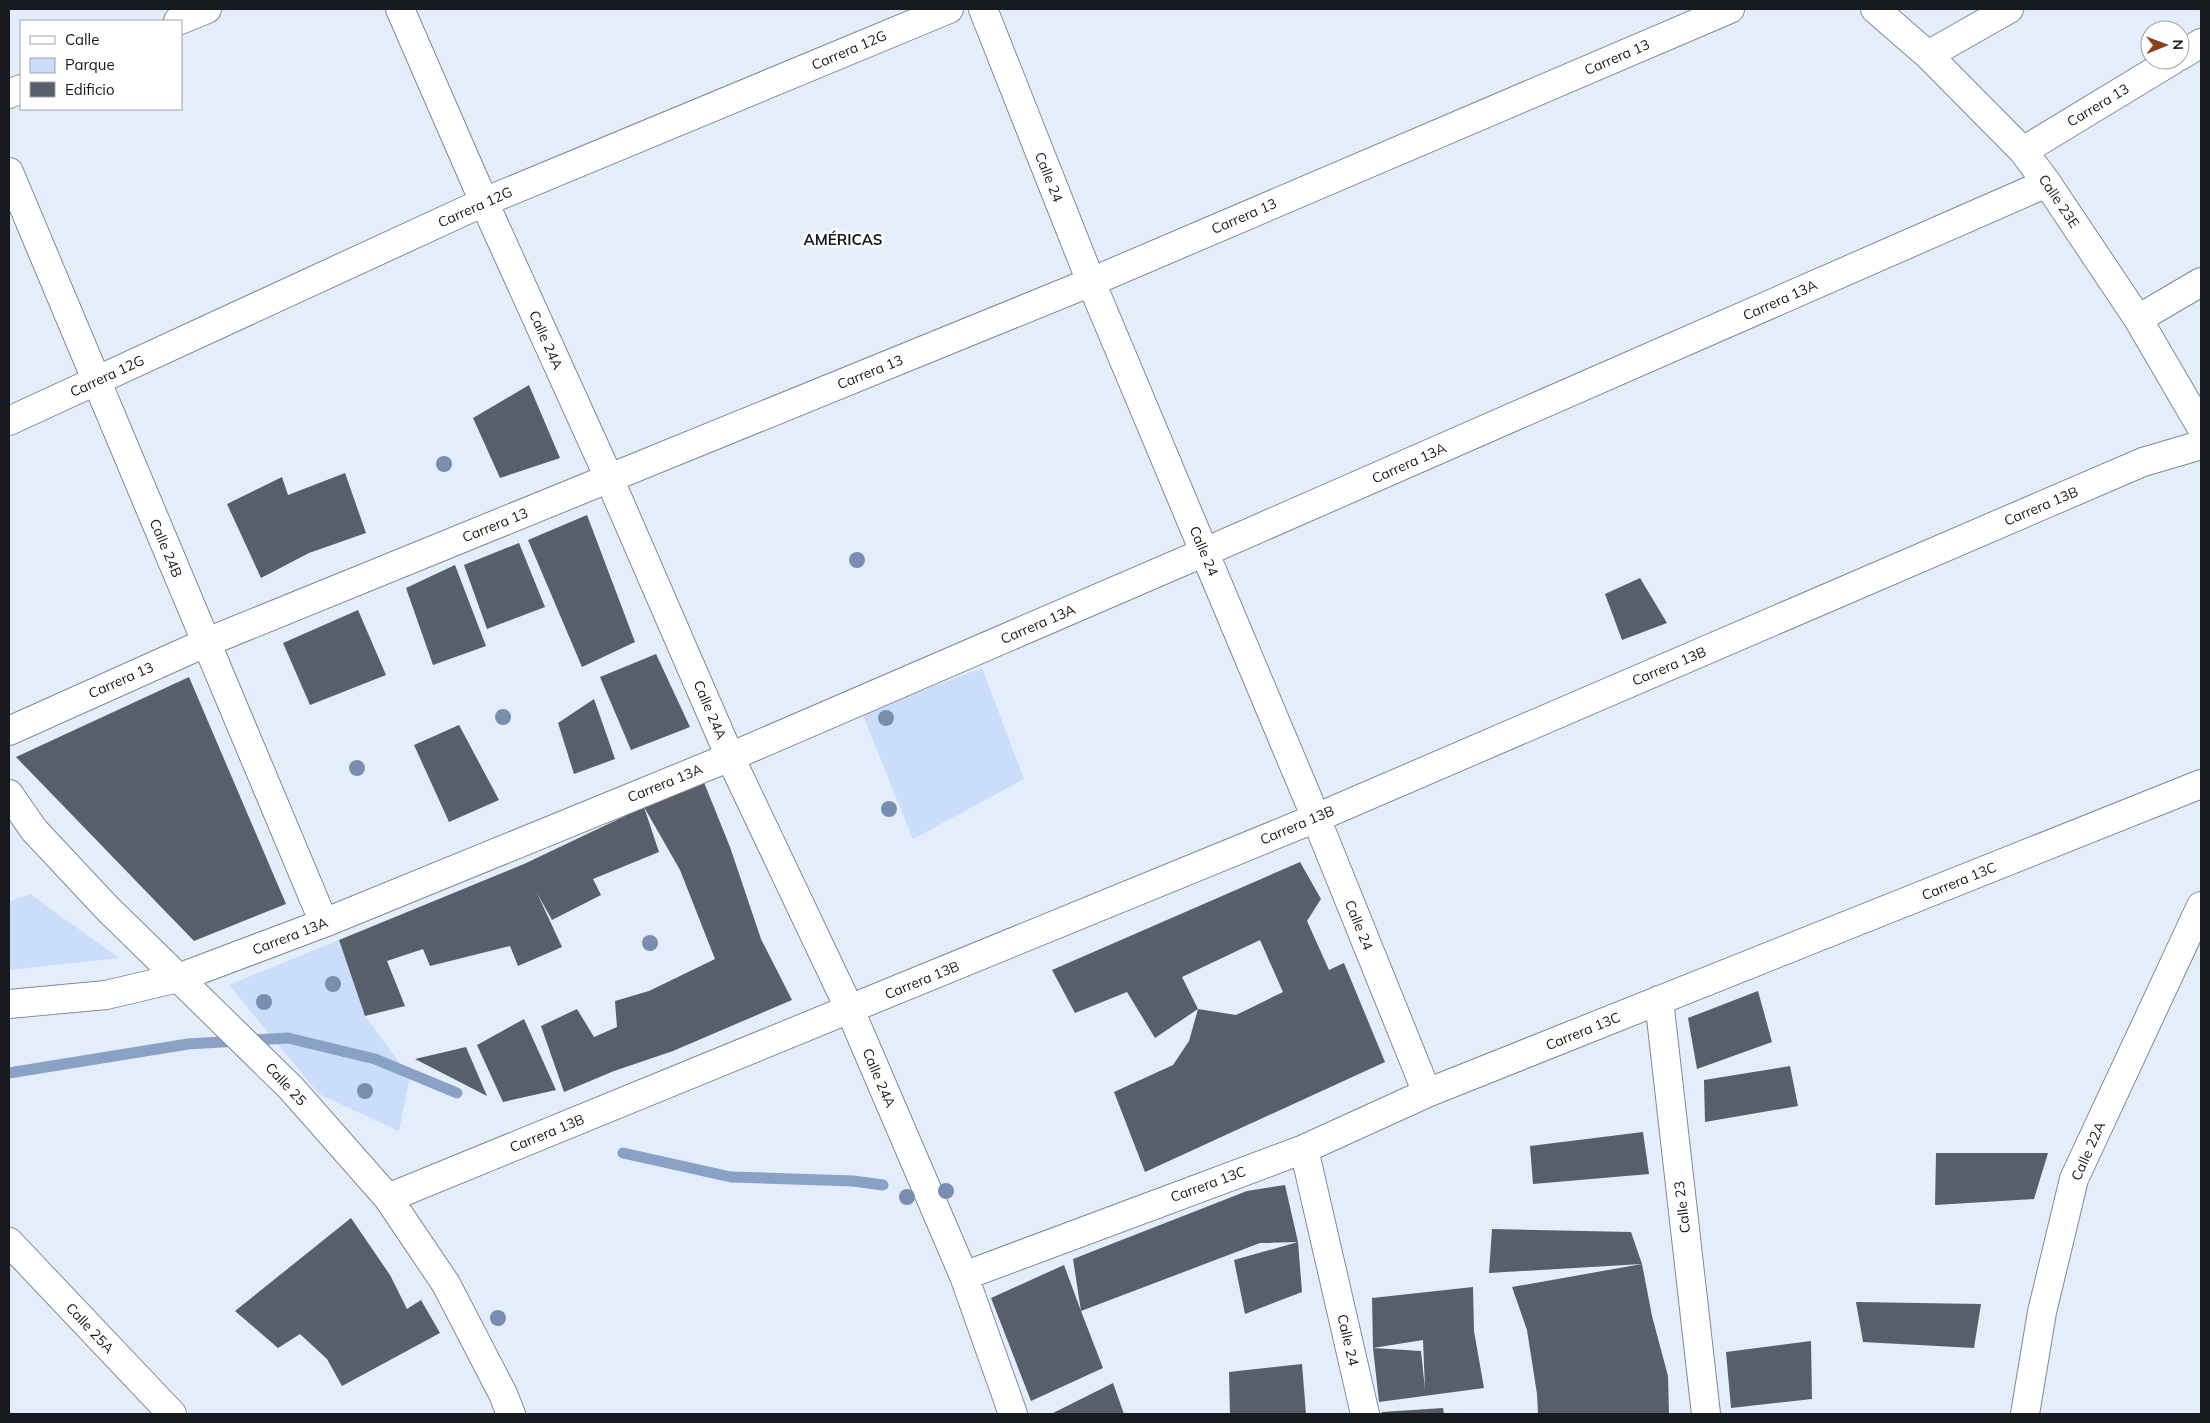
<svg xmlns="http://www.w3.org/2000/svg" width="2210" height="1423" font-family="Mulish,sans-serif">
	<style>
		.green { fill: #caddfa }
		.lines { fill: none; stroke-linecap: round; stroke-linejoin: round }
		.stream { stroke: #89a1c5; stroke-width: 11 }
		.building { fill: #585f6b; fill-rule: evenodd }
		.minor-casing { stroke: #828a97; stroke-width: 30 }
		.minor { stroke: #fff; stroke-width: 28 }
		.tree { fill: #798eaf }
		.labels { text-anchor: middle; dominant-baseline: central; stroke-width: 5; stroke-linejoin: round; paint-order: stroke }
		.street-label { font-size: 14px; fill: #16191d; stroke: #fff }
		.neighbourhood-label { font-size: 15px; font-weight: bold; fill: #16191d; stroke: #fff }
	</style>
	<rect width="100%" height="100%" fill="#e4edfb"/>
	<!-- green -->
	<path class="green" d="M982 668 1024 779 913 839 862 713Z
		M30 894 119 958 9 970V902Z
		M339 940 365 1016 410 1077 399 1131 319 1094 229 985Z"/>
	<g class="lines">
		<!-- stream -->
		<path class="stream" d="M9 1073 188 1044 288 1038 375 1059 457 1093
			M623 1153 731 1177 853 1181 883 1185"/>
	</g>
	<!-- building -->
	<path class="building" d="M529 385 560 458 500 478 473 418Z
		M345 473 366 533 309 553 261 578 227 504 282 477 288 495Z
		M587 515 635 642 582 667 528 540Z
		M519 543 545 607 487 629 464 565Z
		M455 565 486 646 433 665 406 588Z
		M1640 578 1667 623 1622 640 1605 594Z
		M358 610 386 675 310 705 283 643Z
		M656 654 690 727 631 750 600 677Z
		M189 677 286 904 194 941 16 757Z
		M594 699 615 759 574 774 558 723Z
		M459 725 499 800 449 822 414 745Z
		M703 780 730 847 761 939 792 1000 673 1051 614 1071 564 1092 541 1026 577 1009 594 1037 617 1027 615 1001 649 991 715 959 680 870 644 807 659 852 593 879 601 895 552 920 537 893 562 947 518 966 510 946 430 966 423 949 387 961 405 1006 365 1016 339 940 524 864 644 807Z
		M1300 862 1321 899 1307 921 1329 970 1344 963 1385 1062 1145 1172 1114 1092 1173 1065 1189 1041 1198 1009 1155 1038 1127 992 1075 1013 1052 970ZM1260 940 1283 992 1236 1015 1198 1009 1182 977Z
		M1758 991 1772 1042 1697 1069 1688 1018Z
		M524 1019 556 1090 503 1102 477 1045Z
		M466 1047 487 1096 415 1059Z
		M1790 1066 1798 1106 1705 1122 1704 1080Z
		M1643 1132 1649 1174 1533 1184 1530 1146Z
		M1936 1153H2048L2034 1199 1935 1205Z
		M1285 1185 1298 1242 1260 1243 1081 1311 1103 1368 1031 1401 991 1298 1064 1265 1081 1311 1073 1259 1247 1191Z
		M351 1218 390 1275 407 1309 421 1300 440 1333 342 1386 327 1359 300 1334 278 1348 235 1311Z
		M1492 1229 1631 1232 1642 1264 1652 1316 1668 1376 1669 1414H1538L1537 1394 1527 1330 1512 1287 1642 1264 1489 1273Z
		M1298 1242 1302 1292 1245 1314 1234 1260Z
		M1473 1287 1474 1331 1484 1388 1379 1402 1373 1348 1421 1351 1425 1389 1423 1340 1373 1348 1372 1298Z
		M1856 1302 1981 1304 1974 1348 1863 1342Z
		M1811 1341 1812 1399 1731 1408 1726 1352Z
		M1302 1364 1306 1414H1230L1229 1372Z
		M1113 1383 1124 1414H1051Z
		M1443 1408 1444 1414H1382V1412Z"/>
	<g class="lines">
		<!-- minor casing -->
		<g class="minor-casing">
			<path id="minor" d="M400 9 484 202 609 478 730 757 850 1010 964 1276 1013 1414
				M983 9 1091 282 1316 818 1427 1093
				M1875 9 1928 55 2023 151 2047 183 2138 319 2201 427
				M178 21 207 9
				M1928 55 2009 9
				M2180 56 2201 43
				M9 94 21 89
				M2023 151 2173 60
				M9 172 324 923
				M2138 319 2201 282
				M9 421 484 202 949 9
				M9 731 205 643 1091 282 1730 9
				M9 794 34 830 107 908 291 1088 388 1198 446 1284 503 1394 511 1414
				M1659 1000 1706 1414
				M9 1004 106 995 178 978 324 923 730 757 1205 552 2047 183
				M1304 1149 1365 1414
				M388 1198 1316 818 2143 462 2201 445
				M9 1242 172 1414
				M964 1276 1304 1149 1427 1093 2201 784
				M2025 1414 2042 1312 2074 1179 2201 906"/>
		</g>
		<!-- minor -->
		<use href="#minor" class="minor"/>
	</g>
	<!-- trees -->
	<g class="tree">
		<circle cx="444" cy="464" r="8"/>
		<circle cx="857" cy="560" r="8"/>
		<circle cx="503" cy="717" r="8"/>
		<circle cx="886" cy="718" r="8"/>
		<circle cx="357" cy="768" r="8"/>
		<circle cx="889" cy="809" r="8"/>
		<circle cx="650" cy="943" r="8"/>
		<circle cx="333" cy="984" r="8"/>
		<circle cx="264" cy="1002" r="8"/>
		<circle cx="365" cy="1091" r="8"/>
		<circle cx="946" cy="1191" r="8"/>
		<circle cx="907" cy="1197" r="8"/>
		<circle cx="498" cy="1318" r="8"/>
	</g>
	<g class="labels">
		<!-- street labels -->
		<g class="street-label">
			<text transform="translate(849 50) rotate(-23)">Carrera 12G</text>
			<text transform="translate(1617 57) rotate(-23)">Carrera 13</text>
			<text transform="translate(2098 105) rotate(-31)">Carrera 13</text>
			<text transform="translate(1049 177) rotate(68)">Calle 24</text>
			<text transform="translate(2059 201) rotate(56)">Calle 23E</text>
			<text transform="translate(475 207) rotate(-24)">Carrera 12G</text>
			<text transform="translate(1244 216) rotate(-23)">Carrera 13</text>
			<text transform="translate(1780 300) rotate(-24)">Carrera 13A</text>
			<text transform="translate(546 340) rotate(66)">Calle 24A</text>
			<text transform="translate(870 372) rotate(-22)">Carrera 13</text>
			<text transform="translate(107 376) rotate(-25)">Carrera 12G</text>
			<text transform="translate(1409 463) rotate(-24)">Carrera 13A</text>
			<text transform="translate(2041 506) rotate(-23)">Carrera 13B</text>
			<text transform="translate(495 525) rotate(-22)">Carrera 13</text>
			<text transform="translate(166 548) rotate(67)">Calle 24B</text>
			<text transform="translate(1204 551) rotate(67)">Calle 24</text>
			<text transform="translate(1038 624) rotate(-23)">Carrera 13A</text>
			<text transform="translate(1669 666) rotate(-23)">Carrera 13B</text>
			<text transform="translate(121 680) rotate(-24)">Carrera 13</text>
			<text transform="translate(710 710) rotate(67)">Calle 24A</text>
			<text transform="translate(665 783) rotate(-22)">Carrera 13A</text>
			<text transform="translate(1297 825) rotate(-23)">Carrera 13B</text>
			<text transform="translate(1959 881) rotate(-22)">Carrera 13C</text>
			<text transform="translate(1359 925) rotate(68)">Calle 24</text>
			<text transform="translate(290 936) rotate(-21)">Carrera 13A</text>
			<text transform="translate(922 980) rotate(-22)">Carrera 13B</text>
			<text transform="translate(1583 1031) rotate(-22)">Carrera 13C</text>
			<text transform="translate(879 1078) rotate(67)">Calle 24A</text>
			<text transform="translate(286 1084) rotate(47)">Calle 25</text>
			<text transform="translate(547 1133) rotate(-22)">Carrera 13B</text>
			<text transform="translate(2088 1151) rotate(-66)">Calle 22A</text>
			<text transform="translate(1208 1184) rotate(-20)">Carrera 13C</text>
			<text transform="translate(1682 1207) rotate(-97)">Calle 23</text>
			<text transform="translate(90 1328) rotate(47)">Calle 25A</text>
			<text transform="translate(1348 1340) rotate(77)">Calle 24</text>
		</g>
		<!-- neighbourhood labels -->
		<g class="neighbourhood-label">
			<text x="843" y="239">AMÉRICAS</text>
		</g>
	</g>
	<!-- border -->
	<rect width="2210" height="1423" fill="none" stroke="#16191d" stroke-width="20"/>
	<!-- legend -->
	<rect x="20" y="20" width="162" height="90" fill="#ffffff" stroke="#a2a3a5"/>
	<rect x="30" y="36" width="25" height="8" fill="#ffffff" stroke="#a2a3a5"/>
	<text x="65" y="45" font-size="15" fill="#16191d">Calle</text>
	<rect x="30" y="58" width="25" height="15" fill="#caddfa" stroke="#a2a3a5"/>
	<text x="65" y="70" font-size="15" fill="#16191d">Parque</text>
	<rect x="30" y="82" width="25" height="15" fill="#585f6b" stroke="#a2a3a5"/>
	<text x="65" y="95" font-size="15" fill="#16191d">Edificio</text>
	<!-- north arrow -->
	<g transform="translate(2165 45) rotate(89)"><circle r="24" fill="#ffffff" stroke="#a2a3a5"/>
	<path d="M0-4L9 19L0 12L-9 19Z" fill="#86401b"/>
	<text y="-8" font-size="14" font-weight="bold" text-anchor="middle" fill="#16191d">N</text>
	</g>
</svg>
